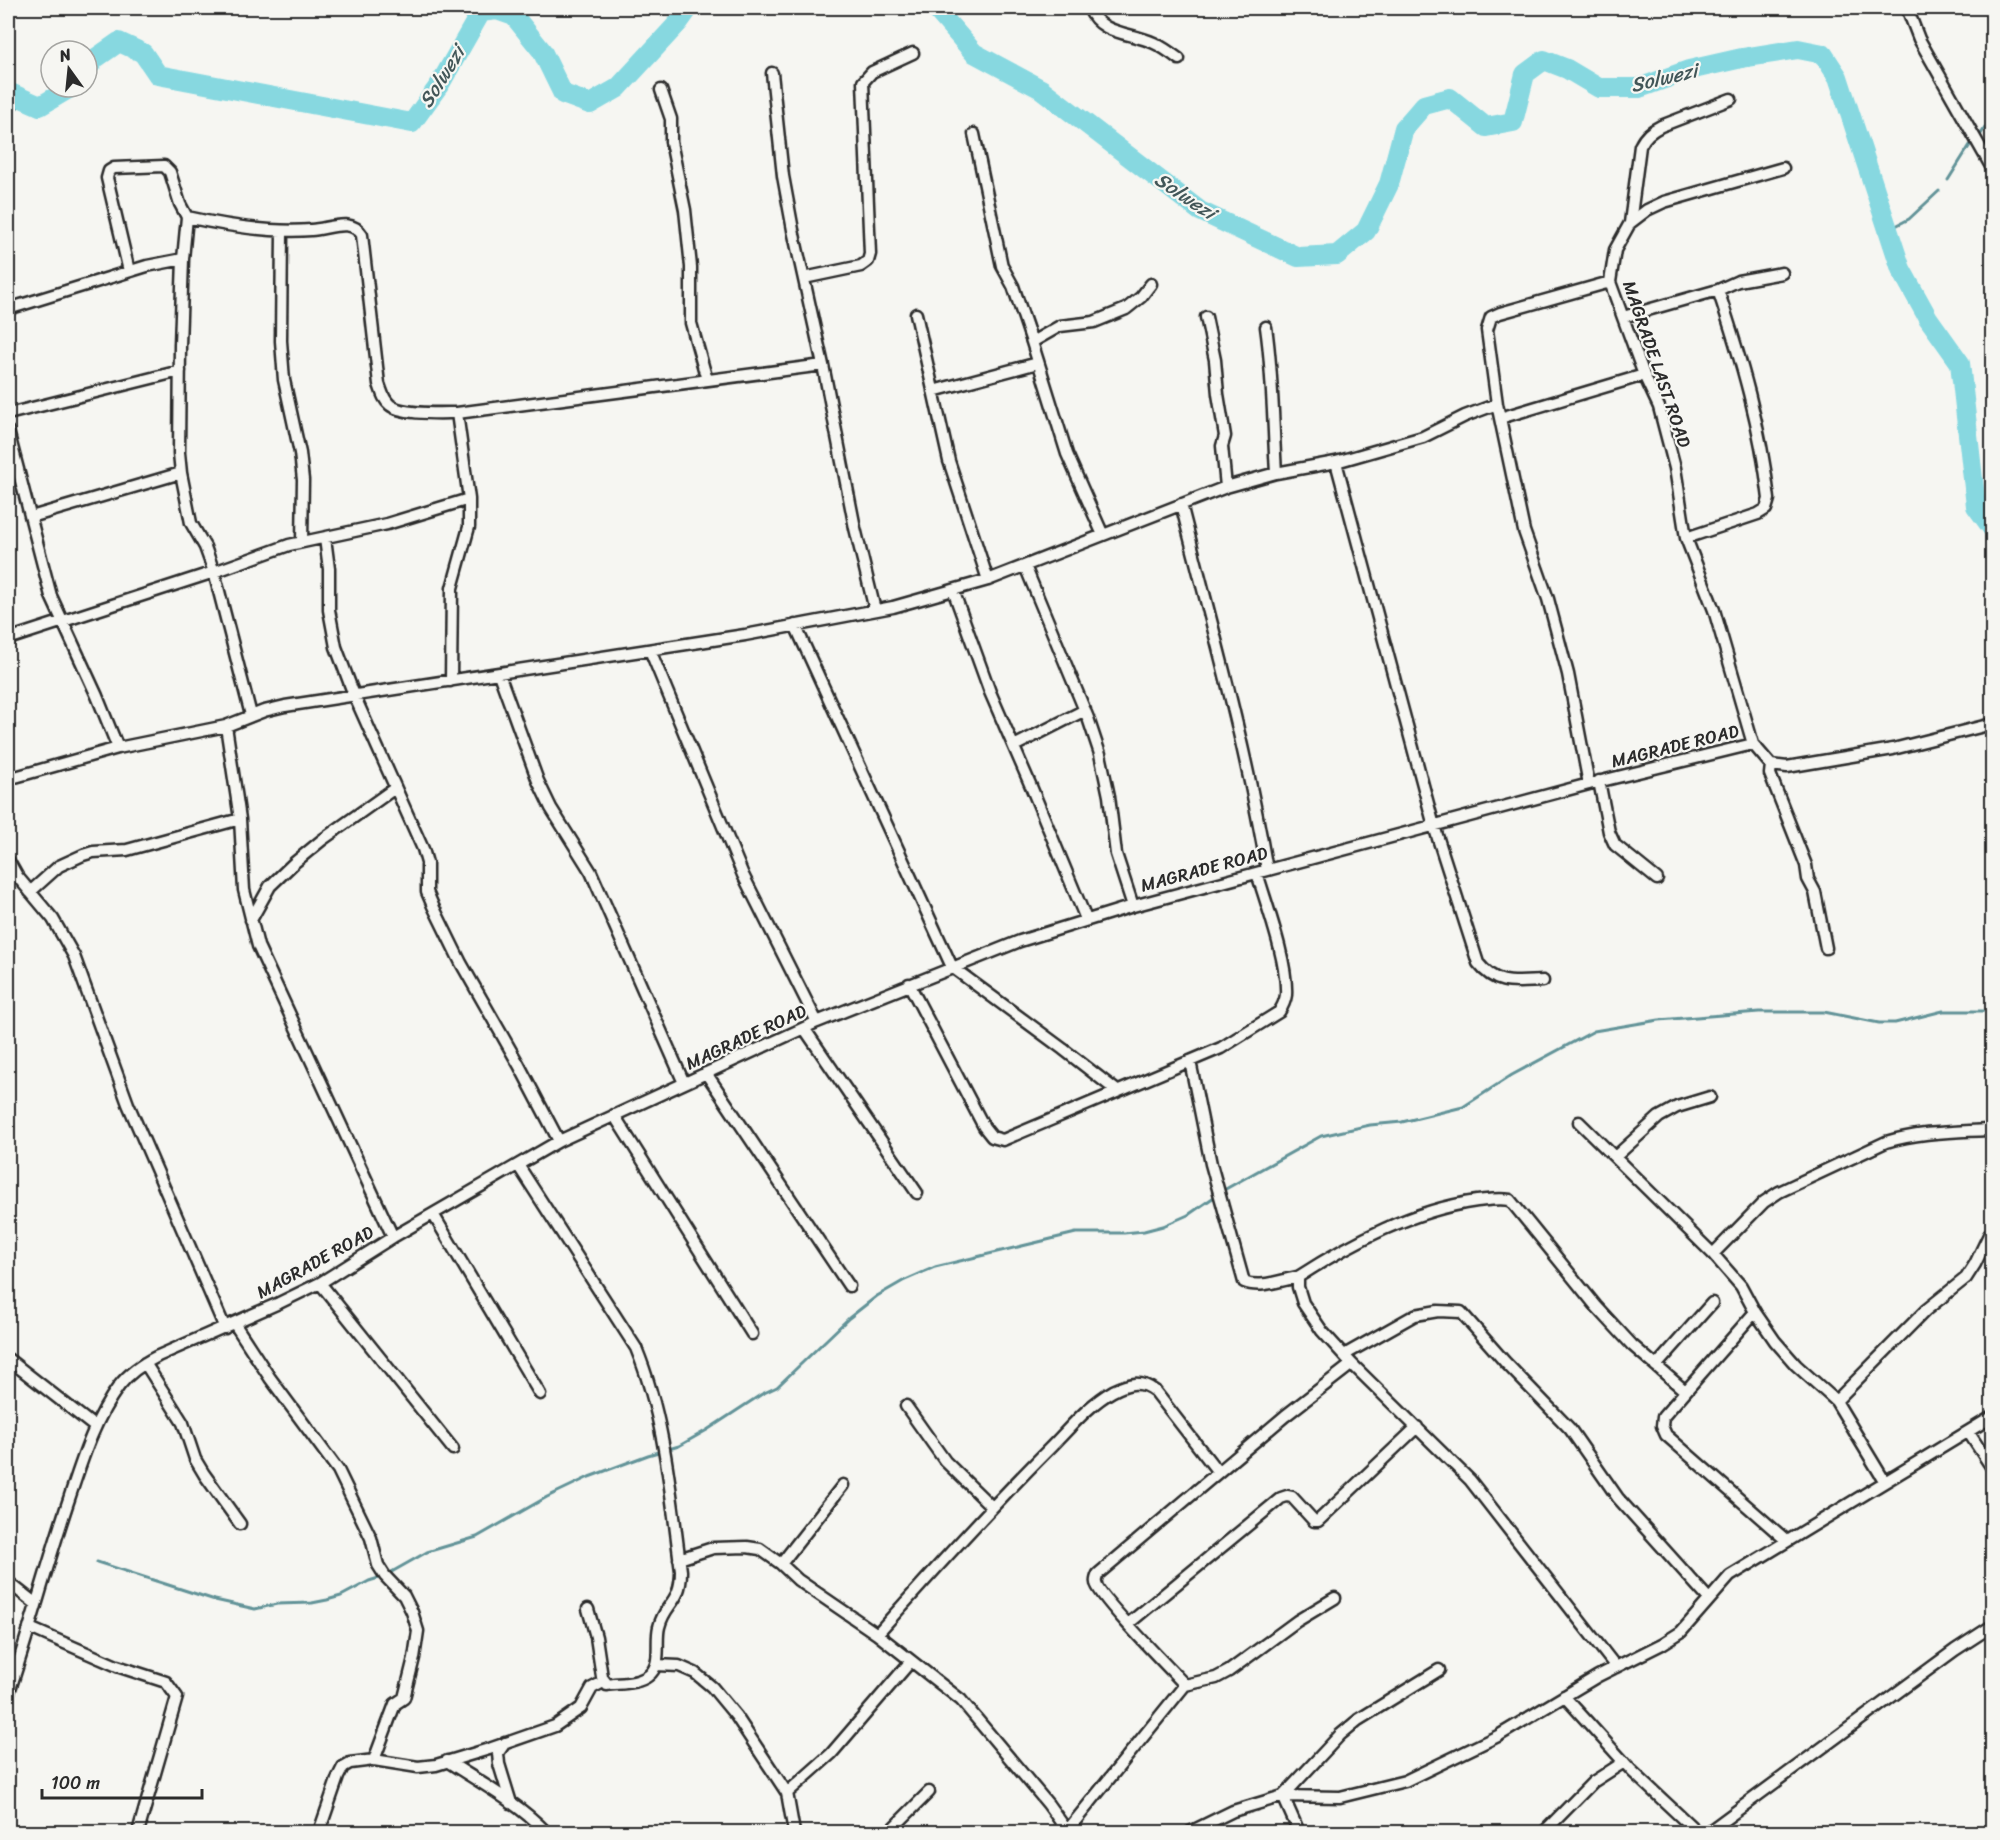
<svg xmlns="http://www.w3.org/2000/svg" width="2000" height="1840" font-family="Sriracha,sans-serif">
	<style>
		.lines { fill: none; stroke-linecap: round; stroke-linejoin: round }
		.stream { stroke: #629398; stroke-width: 3 }
		.river { stroke: #87d8e0; stroke-width: 20 }
		.minor-casing { stroke: #2b2b2b; stroke-width: 15 }
		.minor { stroke: #f6f6f2; stroke-width: 10 }
		.labels { text-anchor: middle; dominant-baseline: central; stroke-width: 4.5; stroke-linejoin: round; paint-order: stroke }
		.street-label { font-size: 18px; fill: #2b2b2b; stroke: #f6f6f2 }
		.water-label { font-size: 20px; font-style: italic; fill: #425658; stroke: #f6f6f2 }
	</style>
	<rect width="100%" height="100%" fill="#f6f6f2"/>
	<filter id="ink" filterUnits="userSpaceOnUse"><feTurbulence type="fractalNoise" baseFrequency=".0167" numOctaves="2"/><feDisplacementMap in="SourceGraphic" scale="12" xChannelSelector="R" yChannelSelector="G"/><feConvolveMatrix kernelMatrix="1 2 1 2 8 2 1 2 1" color-interpolation-filters="sRGB"/></filter>
	<g filter="url(#ink)">
		<g class="lines">
			<!-- stream -->
			<path class="stream" d="M8 113 28 101
				M1979 137 1992 117
				M1948 180 1970 145
				M1888 230 1909 219 1939 191
				M1222 1191 1321 1136 1370 1125 1402 1122 1463 1107 1512 1075 1594 1031 1659 1020 1759 1012H1824L1879 1023H1895L1943 1011H1992
				M97 1562 215 1600 255 1609 277 1604 312 1603 327 1600 341 1596 369 1581 382 1577
				M388 1574 427 1552 477 1537 547 1497 589 1477 648 1455 679 1446 707 1430 762 1394 777 1387 849 1318 877 1296 903 1281 935 1267 1076 1233H1124L1144 1231 1163 1226 1188 1215 1217 1195"/>
			<!-- river -->
			<path class="river" d="M935 8 974 53 1041 89 1200 211 1298 257 1337 255 1366 231 1389 184 1404 128 1424 105 1450 98 1486 127 1513 122 1525 74 1544 60 1567 69 1599 88H1639L1689 70 1742 58 1798 49 1823 54 1838 77 1901 269 1928 318 1960 363 1976 506 1992 528
				M87 69 96 58 119 42 143 53 158 75 412 123 440 84 481 12 497 10 514 16 542 51 563 94 590 104 618 88 679 22 689 8
				M8 92 40 106 72 87"/>
			<!-- minor casing -->
			<g class="minor-casing">
				<path id="minor" d="M1089 8C1100 35 1130 32 1154 43 1163 47 1171 53 1179 59
					M1907 8 1919 39 1992 168
					M772 73 783 176 793 230 823 365 855 528 875 610
					M661 90 671 119V142L685 210 691 267V323L707 380
					M974 134 1002 266 1013 286 1032 342 1067 454 1103 535
					M1783 168 1664 202 1647 210 1630 223 1615 250 1610 282 1644 375 1659 407 1675 468 1686 538 1714 610 1753 744 1771 765 1787 767 1893 749 1992 724
					M187 217C227 226 271 233 311 230 329 229 351 217 362 235L379 384C382 392 383 399 390 405 402 415 440 413 457 413L823 365
					M1630 223 1640 146C1645 136 1651 131 1661 126L1731 99
					M282 231 281 341 284 380 300 453 303 480 302 542
					M129 271 107 178 109 171 114 168 164 166 170 172 180 204 187 217 183 259 180 345 179 453 181 473 191 523 205 547 214 572 251 715
					M804 278 861 266 868 261 870 254 863 82 872 72 913 53
					M8 309 147 266 183 259
					M916 314 949 461 988 580
					M1206 317 1215 360 1218 394 1225 436 1222 446 1226 487
					M1623 317 1718 290 1738 281 1782 273
					M1266 327C1273 375 1273 424 1276 473
					M1032 342 1060 326 1094 322 1126 309 1141 297 1151 284
					M933 391 1038 363
					M8 414 180 371
					M1500 418 1644 375
					M8 431 51 596 97 696 118 748
					M1336 462 1423 437 1465 416 1497 404
					M1181 504C1212 626 1246 746 1267 870
					M31 517 181 473
					M325 538 329 569V610L336 647 354 695 423 849 427 863V892L433 906 461 963 519 1065 559 1141
					M1686 538 1758 514 1766 509 1769 499C1761 427 1741 359 1718 290
					M1025 566 1088 718 1100 754 1109 796 1116 854 1133 906
					M953 590 990 692 1030 784 1086 919
					M795 625 952 967 1063 1049 1117 1091
					M8 639 214 572 289 545 387 524 469 499
					M650 650 743 875 817 1022
					M499 674 538 781 551 808 591 872 684 1083
					M451 681 452 588 469 527V499L457 413
					M226 726 240 819 244 890 258 946 393 1237
					M1014 746 1085 710
					M1771 765 1770 774 1806 865 1808 879 1815 892 1826 948
					M8 779 118 748 226 726 264 711 285 706 745 635 893 607 988 580 1226 487 1276 473 1336 462 1434 826 1478 963C1497 987 1515 982 1543 981
					M1599 781 1609 832 1615 845 1657 879
					M1589 784 1568 674 1548 599 1524 531 1497 404 1487 330 1491 317 1500 313 1610 282
					M8 860 17 876 53 919 74 956 128 1104 225 1328
					M30 892 59 866 83 855 93 852 127 850 240 819
					M251 920 270 886 294 863 322 840 395 788
					M909 984 984 1127 992 1137 1003 1140 1221 1048 1279 1012C1283 1006 1285 1002 1286 995 1288 963 1267 906 1257 873
					M804 1028 917 1193
					M1190 1061 1211 1164 1244 1282C1260 1289 1281 1280 1298 1277
					M706 1073 849 1286
					M614 1115 752 1334
					M1579 1122 1713 1254 1741 1286 1755 1312 1775 1341 1796 1365 1836 1401 1885 1482
					M1615 1157 1659 1117 1677 1107 1710 1097
					M518 1165 636 1348C665 1418 671 1497 681 1571 681 1604 665 1602 659 1627 655 1642 663 1665 648 1676 638 1684 620 1683 607 1685L602 1677 596 1637 588 1609
					M433 1214 540 1394
					M1713 1254 1764 1202 1779 1192 1886 1142C1919 1132 1952 1132 1986 1130
					M320 1283 453 1449
					M1755 1312 1663 1417 1662 1426 1666 1435 1787 1541
					M234 1323 270 1378 338 1470 371 1538 378 1565 385 1576 404 1596 412 1612 418 1631 414 1658 404 1698 395 1704 374 1760
					M1344 1355 1415 1315 1438 1311 1461 1312 1505 1362 1570 1429 1618 1498 1708 1598
					M8 1359 95 1427
					M145 1363 183 1423 195 1459 204 1474 240 1524
					M1656 1366 1712 1303
					M1836 1401 1926 1310 1966 1278 1975 1264 1989 1235
					M906 1406 945 1461 992 1507
					M1969 1433 1992 1468
					M679 1559 713 1548 747 1547 760 1549 781 1564 798 1580 877 1634 961 1700 1048 1804 1068 1832
					M781 1564 843 1485
					M8 1582 36 1604
					M1335 1598 1297 1621 1229 1671 1216 1678 1185 1685C1172 1671 1097 1595 1096 1583 1095 1582 1097 1575 1098 1574L1285 1416 1352 1364
					M1128 1624 1281 1498 1287 1496 1292 1497 1314 1521H1318L1417 1427
					M30 1628 117 1666 166 1682 177 1697 138 1832
					M877 1634C933 1571 989 1509 1049 1449 1069 1429 1088 1405 1113 1391 1129 1383 1141 1380 1155 1391L1218 1472
					M656 1665 679 1666 695 1673 712 1687 736 1716 787 1793 794 1832
					M1616 1667 1470 1480 1352 1364 1322 1331 1303 1303 1298 1287V1277C1352 1242 1413 1210 1477 1201 1488 1200 1499 1198 1510 1200L1596 1306 1632 1345 1684 1390
					M8 1695C30 1630 47 1564 69 1499 82 1460 94 1420 119 1386 128 1374 144 1363 158 1356L279 1303 320 1283 393 1237 559 1141 817 1022 1020 941 1133 906 1589 784 1753 744
					M1564 1696 1632 1771 1697 1832
					M505 1743 498 1753 499 1764 511 1803
					M447 1761C481 1783 518 1803 546 1832
					M787 1793 831 1754 911 1661
					M1067 1831 1185 1685
					M319 1832 338 1777 343 1767 350 1763 374 1760 418 1767 436 1765 489 1749 555 1726 581 1708 592 1688 605 1681
					M889 1832 929 1792
					M1190 1832 1233 1811 1283 1796 1340 1797 1405 1781 1498 1736 1598 1676 1662 1644 1681 1632 1730 1576 1992 1417
					M1299 1832 1283 1796 1340 1735 1358 1720 1439 1670
					M1544 1832 1593 1782 1624 1762
					M1708 1832 1955 1650 1992 1626"/>
			</g>
			<!-- minor -->
			<use href="#minor" class="minor"/>
		</g>
	</g>
	<g class="labels">
		<!-- street labels -->
		<g class="street-label">
			<text transform="translate(1657 364) rotate(71)">MAGRADE LAST ROAD</text>
			<text transform="translate(1675 746) rotate(-14)">MAGRADE ROAD</text>
			<text transform="translate(1204 869) rotate(-15)">MAGRADE ROAD</text>
			<text transform="translate(746 1037) rotate(-25)">MAGRADE ROAD</text>
			<text transform="translate(315 1262) rotate(-29)">MAGRADE ROAD</text>
		</g>
		<!-- water labels -->
		<g class="water-label">
			<text transform="translate(442 77) rotate(-58)">Solwezi</text>
			<text transform="translate(1664 78) rotate(-13)">Solwezi</text>
			<text transform="translate(1185 196) rotate(34)">Solwezi</text>
		</g>
	</g>
	<!-- margin -->
	<rect width="2000" height="1840" fill="none" stroke="#f6f6f2" stroke-width="30"/>
	<rect x="15" y="15" width="1970" height="1810" fill="none" stroke="#2b2b2b" stroke-width="2" filter="url(#ink)"/>
	<!-- north arrow -->
	<g transform="translate(69 69) rotate(345)"><circle r="28" fill="#f6f6f2" stroke="#a5a5a2" stroke-width="1.5"/>
	<path d="M0-4.5L10 22L0 15L-10 22Z" fill="#2b2b2b"/>
	<text y="-9" font-size="16" font-weight="bold" text-anchor="middle" fill="#2b2b2b">N</text>
	</g>
	<!-- scale -->
	<path d="M42 1789v9h160v-9" fill="none" stroke="#2b2b2b" stroke-width="3"/>
	<text x="51" y="1789" font-size="18" fill="#2b2b2b" stroke="#f6f6f2" stroke-width="4.5" paint-order="stroke">100 m</text>
</svg>
